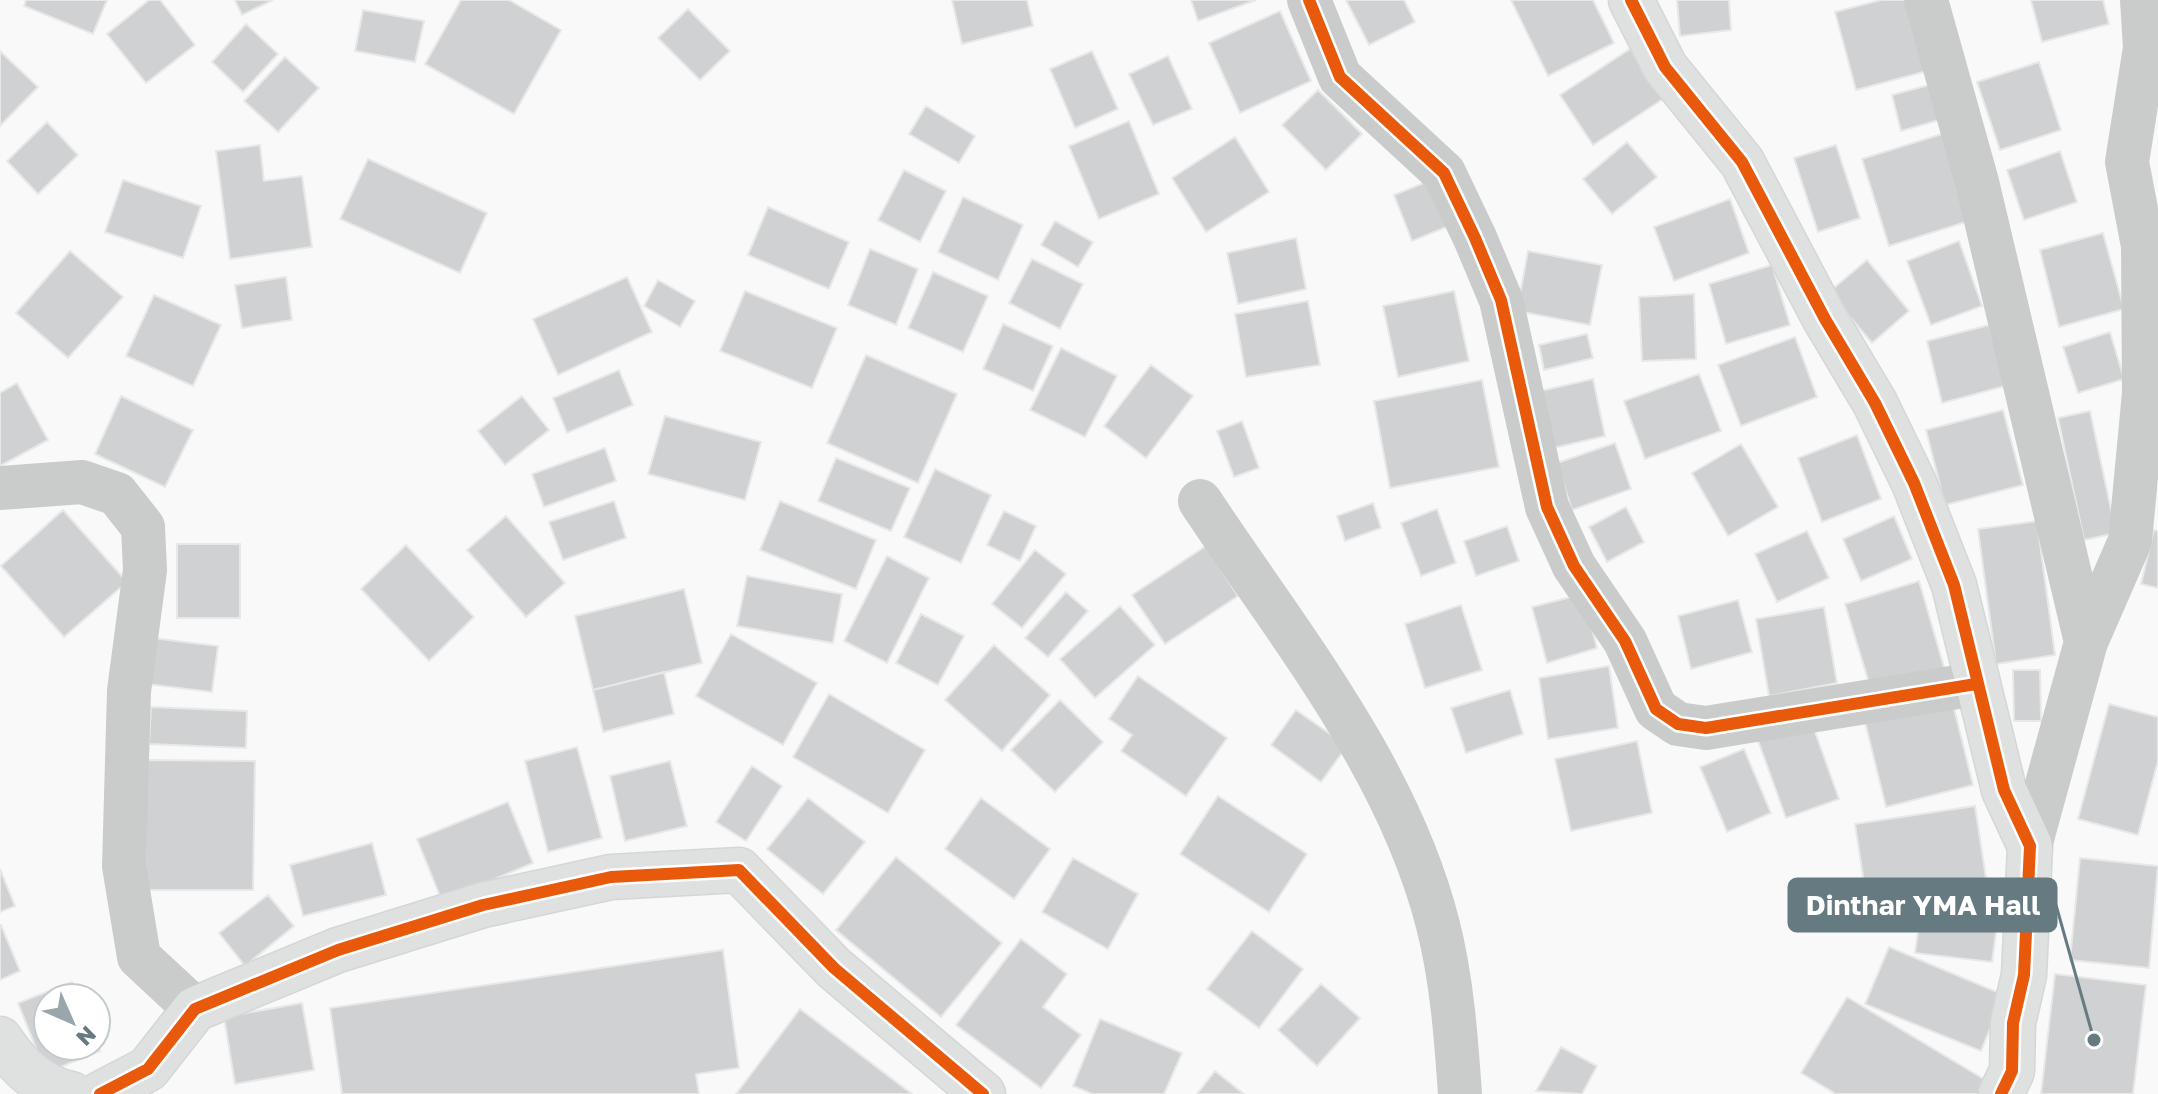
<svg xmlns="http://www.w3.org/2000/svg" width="2158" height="1094" font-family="'Golos Text',sans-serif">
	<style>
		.building { fill: #cfd1d2; stroke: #e8e8e8; stroke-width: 2 }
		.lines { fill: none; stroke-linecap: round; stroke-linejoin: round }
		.secondary-casing { stroke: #d5d6d7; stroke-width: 47 }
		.street { stroke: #cacccc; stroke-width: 44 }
		.secondary { stroke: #dfe0e0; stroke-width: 44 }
		.cycleway-casing { stroke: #fff; stroke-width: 17 }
		.cycleway { stroke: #e8590c; stroke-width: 12 }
		.leader { fill: none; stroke: #667a81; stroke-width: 3 }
		.callout-dot { fill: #667a81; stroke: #fff; stroke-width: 3 }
		.callout { fill: #667a81; stroke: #667a81; stroke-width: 3 }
		.callout-label { font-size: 28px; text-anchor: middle; font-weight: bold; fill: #fff }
	</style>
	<rect width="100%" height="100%" fill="#f9f9f9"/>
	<!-- building -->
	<path class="building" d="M26 0H107L93 34 24 6Z
		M149 0H160L195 45 146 83 107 34Z
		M235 0H273L242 15Z
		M461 0H509L561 30 514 114 425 64Z
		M952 0H1027L1033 26 962 44Z
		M1191 0H1256L1198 21Z
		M1346 0H1404L1415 22 1369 45Z
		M1511 0H1593L1614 43 1548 76Z
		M1677 0H1729L1731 30 1680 36Z
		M1881 0H1908L1927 71 1856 90 1835 12Z
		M2031 0H2103L2109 24 2042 42Z
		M688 9 730 51 700 80 658 38Z
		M363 10 424 21 415 62 355 51Z
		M1280 11 1311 81 1240 113 1209 43Z
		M246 24 278 54 243 92 212 62Z
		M1630 49 1663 99 1593 145 1560 95Z
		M0 51 38 87 0 126Z
		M1092 51 1118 109 1075 128 1050 69Z
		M1168 56 1192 109 1153 125 1129 74Z
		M285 57 319 88 278 132 244 101Z
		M2039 62 2061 130 2000 150 1977 82Z
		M1929 85 1939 120 1901 131 1892 95Z
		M1318 90 1362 134 1326 170 1282 125Z
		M926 106 975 136 959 163 909 134Z
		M1129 121 1159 194 1099 219 1069 146Z
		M47 122 78 155 38 194 7 161Z
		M1945 133 1972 220 1889 246 1862 159Z
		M1235 137 1269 192 1206 232 1172 178Z
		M1627 142 1657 177 1612 214 1583 179Z
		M260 145 264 181 302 176 312 247 230 259 216 151Z
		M1836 145 1860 218 1818 232 1794 158Z
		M2060 151 2077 202 2024 220 2007 170Z
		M368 159 487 213 460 273 340 219Z
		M904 170 946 191 920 242 878 220Z
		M123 180 201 206 183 258 105 232Z
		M1431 180 1449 226 1412 241 1394 195Z
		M963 197 1023 225 998 280 938 252Z
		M1730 199 1749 253 1674 281 1654 227Z
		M768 207 849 242 829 289 748 255Z
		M1055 221 1093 242 1078 267 1041 245Z
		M2103 233 2124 309 2059 327 2040 250Z
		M1296 238 1306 289 1238 304 1227 253Z
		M1959 241 1982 306 1931 325 1907 261Z
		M870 249 918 269 896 325 848 305Z
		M70 251 123 297 68 358 16 313Z
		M1528 251 1602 265 1590 325 1517 311Z
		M1032 259 1083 284 1060 329 1009 303Z
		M1867 260 1909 311 1872 343 1829 292Z
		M1772 265 1790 325 1726 344 1709 284Z
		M933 272 988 296 963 352 908 328Z
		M286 277 292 320 242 328 235 285Z
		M627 277 652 332 558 375 533 319Z
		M658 280 695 301 680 327 644 306Z
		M745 291 837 328 812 388 720 351Z
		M1454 291 1469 361 1398 377 1383 306Z
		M1694 294 1696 359 1642 361 1639 297Z
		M154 295 221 325 193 386 126 356Z
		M1308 301 1320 365 1246 377 1235 314Z
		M1003 324 1053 346 1033 391 983 369Z
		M1989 325 2005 386 1942 403 1927 341Z
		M2110 332 2124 379 2078 393 2063 347Z
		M1587 334 1593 358 1544 370 1539 345Z
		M1795 337 1817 397 1741 426 1718 365Z
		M1061 348 1117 376 1085 437 1030 410Z
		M866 355 957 394 918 483 827 443Z
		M1151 365 1193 396 1146 458 1104 426Z
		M619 370 633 405 567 433 553 398Z
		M1699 374 1721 431 1645 459 1624 401Z
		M1593 379 1605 436 1549 449 1536 392Z
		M1482 380 1499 467 1390 488 1374 401Z
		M17 383 48 440 0 466V393Z
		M121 396 193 430 165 487 95 454Z
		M522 396 549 430 505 465 478 431Z
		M2003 410 2023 485 1945 505 1926 430Z
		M2090 411 2116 533 2084 540 2058 418Z
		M665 416 761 442 745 500 648 474Z
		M1242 421 1259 468 1234 477 1217 431Z
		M1857 435 1881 499 1822 522 1798 458Z
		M1615 443 1631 489 1572 510 1557 463Z
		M1741 444 1778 507 1728 536 1692 473Z
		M605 448 616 481 544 507 532 474Z
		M836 458 910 488 891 531 818 501Z
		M935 469 991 495 961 563 904 537Z
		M614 501 626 538 563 560 549 522Z
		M780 501 876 540 856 589 760 550Z
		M1373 503 1381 528 1345 541 1337 516Z
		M1626 507 1644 542 1607 562 1589 527Z
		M1437 509 1456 563 1421 576 1401 523Z
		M63 510 127 582 64 637 1 566Z
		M1004 511 1036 526 1020 561 987 545Z
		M506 516 565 583 526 617 467 550Z
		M1894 516 1912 559 1861 581 1843 539Z
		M2037 521 2055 655 1996 664 1978 529Z
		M1507 526 1519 561 1476 576 1464 541Z
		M2154 530 2158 531V588L2141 584Z
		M1807 531 1829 578 1777 602 1755 554Z
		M177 544H240V618H177Z
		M406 545 474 617 429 661 361 589Z
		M1206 546 1238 596 1165 644 1132 595Z
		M1035 550 1066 574 1022 628 992 604Z
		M887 556 929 578 887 663 844 641Z
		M747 576 842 594 833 643 737 626Z
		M1919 581 1946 674 1873 696 1845 604Z
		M684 589 702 663 593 690 575 616Z
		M1066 592 1088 611 1048 657 1025 638Z
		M1583 594 1597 648 1547 663 1532 607Z
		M1738 600 1752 652 1691 669 1678 616Z
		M1461 605 1482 670 1425 688 1405 624Z
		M1120 606 1155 645 1095 698 1060 659Z
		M1824 607 1837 683 1769 696 1756 619Z
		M921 614 964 636 938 685 896 663Z
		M731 634 817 683 783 745 696 696Z
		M152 638 218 646 212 692 146 684Z
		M994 645 1050 695 1002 751 945 700Z
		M1609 666 1618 728 1548 739 1539 678Z
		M2013 670H2040L2041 721H2014Z
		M664 672 674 714 603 732 593 690Z
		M1138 676 1227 738 1186 796 1121 751 1132 735 1109 719Z
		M1510 690 1523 734 1466 753 1451 708Z
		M829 694 925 750 888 813 793 757Z
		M1060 700 1103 742 1055 792 1011 750Z
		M1952 700 1973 785 1886 807 1865 722Z
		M2109 704 2158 717V761L2138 835 2078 819Z
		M151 707 247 711 246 748 149 744Z
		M1296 710 1347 746 1321 782 1271 745Z
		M1809 715 1839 799 1786 818 1756 735Z
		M1637 741 1652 813 1571 831 1555 759Z
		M577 747 602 838 548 852 525 761Z
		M1744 749 1771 813 1727 832 1700 767Z
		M146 760 255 761 253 890H145Z
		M670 761 687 826 625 841 610 776Z
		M752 766 782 786 746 841 716 822Z
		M1218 796 1307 854 1269 912 1180 854Z
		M808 798 865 842 823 894 767 849Z
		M981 798 1050 849 1014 899 945 849Z
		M508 802 533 863 442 901 417 839Z
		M1975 806 1986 878 1866 896 1855 824Z
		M372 843 386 895 303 916 290 865Z
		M896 857 1002 943 941 1017 836 930Z
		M1073 858 1138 894 1108 949 1042 912Z
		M2080 858 2158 866 2149 968 2070 960Z
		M0 869 15 906 0 912Z
		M268 895 294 926 245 966 219 933Z
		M1921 909 1998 918 1992 962 1915 953Z
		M1 925 20 971 0 980V925Z
		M1252 931 1303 969 1259 1028 1207 989Z
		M1021 939 1067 974 1043 1007 1081 1035 1041 1088 956 1025Z
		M1889 947 2004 995 1981 1051 1865 1004Z
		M723 950 739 1068 696 1074 699 1094H342L330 1008Z
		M2055 974 2146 985 2133 1094H2041Z
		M72 982 79 998H48V1046H96V1041L100 1051 46 1073 18 1003Z
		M1321 984 1360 1018 1317 1066 1278 1030Z
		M1847 997 1987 1081 1979 1094H1836L1801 1073Z
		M302 1003 314 1070 235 1084 224 1017Z
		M800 1009 912 1094H736Z
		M1100 1019 1182 1053 1164 1094H1093L1073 1086Z
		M1561 1047 1597 1066 1582 1094 1536 1091Z
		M1215 1071 1244 1094H1197Z"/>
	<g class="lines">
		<!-- secondary casing -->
		<g class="secondary-casing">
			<path id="secondary" d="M1631 0 1665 67 1742 162 1825 319 1875 403 1914 483 1954 585 2004 790 2030 846 2024 975 2013 1023 2012 1071 2001 1094
				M0 1039C17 1065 41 1088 71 1094
				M100 1094 148 1069 195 1009 338 950 483 905 611 877 739 870 834 968 983 1094"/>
		</g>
		<!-- street -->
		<path class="street" d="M1309 0 1340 77 1444 173 1475 238 1501 300 1547 507 1574 566 1625 641 1656 709 1678 724 1706 728 1976 684
			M1926 0 1977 182 2086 642 2030 846
			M0 488 82 482 117 494 143 527 145 570 129 691 124 866 139 957 195 1009
			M1200 501C1288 634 1398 767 1438 925 1452 980 1456 1037 1460 1094
			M2086 642 2130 541 2144 393 2143 246 2127 162 2145 48 2142 0"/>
		<!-- secondary -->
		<use href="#secondary" class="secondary"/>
		<!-- cycleway casing -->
		<g class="cycleway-casing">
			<path id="cycleway" d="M1309 0 1340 77 1444 173 1475 238 1501 300 1547 507 1574 566 1625 641 1656 709 1678 724 1706 728 1976 684
				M1631 0 1665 67 1742 162 1825 319 1875 403 1914 483 1954 585 2004 790 2030 846 2024 975 2013 1023 2012 1071 2001 1094
				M100 1094 148 1069 195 1009 338 950 483 905 611 877 739 870 834 968 983 1094"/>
		</g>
		<!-- cycleway -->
		<use href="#cycleway" class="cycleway"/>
	</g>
	<!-- callouts -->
	<path class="leader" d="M2094 1040L2056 905"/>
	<circle class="callout-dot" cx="2094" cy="1040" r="8"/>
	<rect class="callout" x="1789" y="879" width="267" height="52" rx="8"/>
	<g class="callout-label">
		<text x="1923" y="915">Dinthar YMA Hall</text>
	</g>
	<!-- north arrow -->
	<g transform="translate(72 1022) rotate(135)"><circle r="38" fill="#ffffff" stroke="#c2cacd" stroke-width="2"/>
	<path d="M0-6L14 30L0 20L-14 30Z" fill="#99a6ab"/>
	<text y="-12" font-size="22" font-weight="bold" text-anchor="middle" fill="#667a81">N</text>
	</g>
</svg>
